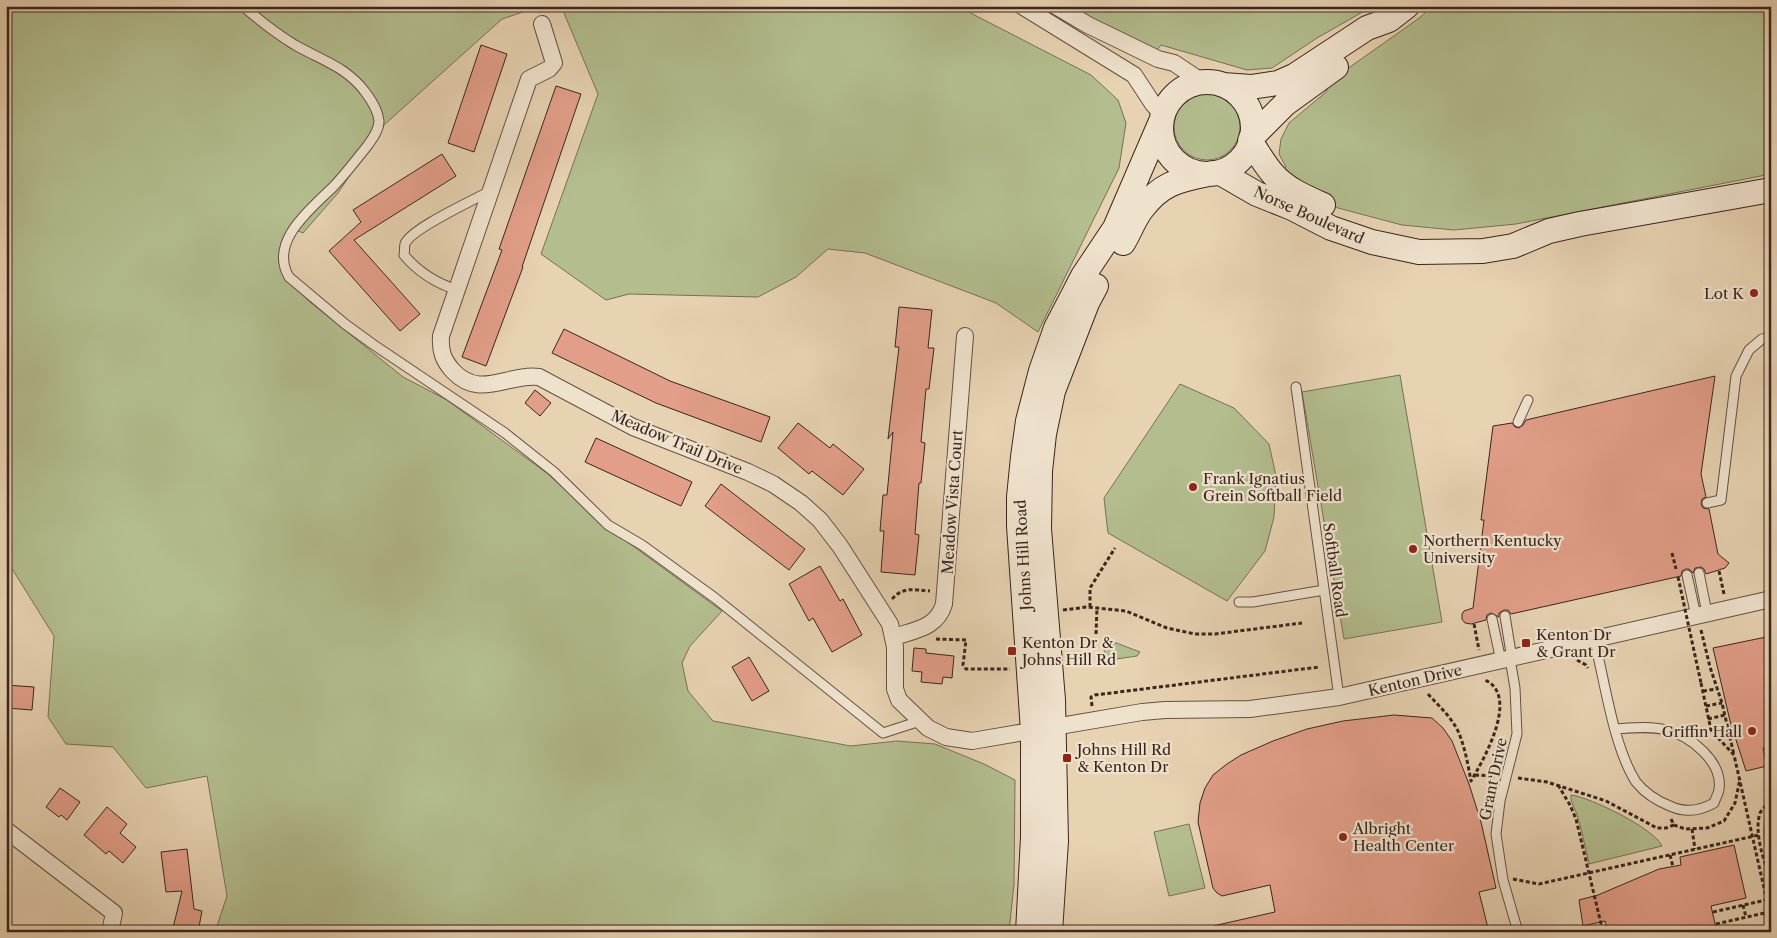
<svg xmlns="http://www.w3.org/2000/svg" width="1777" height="938" font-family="'Libre Caslon Text',serif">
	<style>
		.green { fill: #b3bd8e; stroke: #767156 }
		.building { fill: #e29e88; stroke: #3a251e }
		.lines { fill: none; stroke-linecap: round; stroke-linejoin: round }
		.lane-casing { stroke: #655043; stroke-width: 11 }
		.street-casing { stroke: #655043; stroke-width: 18 }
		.secondary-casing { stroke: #3a251e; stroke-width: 26 }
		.path { stroke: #3a251e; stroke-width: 3; stroke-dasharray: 4 2.5; stroke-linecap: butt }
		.lane { stroke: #efe2cd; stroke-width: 9 }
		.street { stroke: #efe2cd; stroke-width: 16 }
		.secondary { stroke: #efe2cd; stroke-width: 24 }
		.path-bridge { stroke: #3a251e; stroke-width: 3; stroke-dasharray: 4 2.5; stroke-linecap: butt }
		.poi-dot { fill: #8f2418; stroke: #efe2cd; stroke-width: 2 }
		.labels { text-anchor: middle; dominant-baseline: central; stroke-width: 4.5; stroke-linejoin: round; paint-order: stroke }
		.street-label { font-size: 15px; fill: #3a251e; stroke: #efe2cd }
		.poi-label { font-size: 15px; fill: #3a251e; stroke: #efe2cd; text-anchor: start }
	</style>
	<rect width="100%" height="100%" fill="#e7d2b2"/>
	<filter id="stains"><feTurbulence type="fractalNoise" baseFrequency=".004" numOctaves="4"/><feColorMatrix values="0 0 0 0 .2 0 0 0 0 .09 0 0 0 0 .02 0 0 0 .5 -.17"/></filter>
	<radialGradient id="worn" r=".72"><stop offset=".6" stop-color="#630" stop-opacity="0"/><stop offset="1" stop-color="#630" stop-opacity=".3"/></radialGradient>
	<!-- green -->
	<path class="green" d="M6 6H541L502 19 384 125 338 193 303 233 291 228 281 246 287 280 310 302 403 377 447 400 548 474 600 522 722 611 690 646 682 663 688 691 713 721 851 746 897 741 935 744 984 764 1015 780 1014 884 1009 932H215L227 896 207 776 146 788 113 747 66 744 48 717 54 636 6 559Z
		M561 6H957L1091 75 1118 100 1126 123 1119 168 1038 332 996 303 865 253 828 249 796 277 758 297 629 294 606 300 541 254 598 94Z
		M1070 6H1373L1317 38 1272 68 1247 70 1161 45 1157 50 1127 38Z
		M1433 6H1771V174L1516 224 1454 230 1402 225 1338 208 1292 182 1281 172 1286 167 1279 154 1281 139 1289 123 1326 92 1330 81 1418 19Z
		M1174 127a33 33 0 1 1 66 0a33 33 0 1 1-66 0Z
		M1400 375 1442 622 1344 639 1302 392Z
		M1180 384 1234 408 1269 444 1276 476 1274 517 1265 551 1227 601 1108 533 1104 498Z
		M1107 641H1111L1140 652 1137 656 1109 660C1103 655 1103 648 1107 641Z
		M1571 795C1590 797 1655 829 1662 846L1589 864C1585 847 1582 831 1577 815 1575 808 1570 802 1571 795Z
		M1771 809V864C1764 847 1759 825 1771 809Z
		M1189 824 1205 888 1169 896 1154 832Z"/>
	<!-- building -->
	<path class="building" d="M481 45 507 54 474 152 448 143Z
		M556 86 581 94 522 267H523L486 366 462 357 502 250 499 249Z
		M442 154 456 176 354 240 420 314 400 331 329 251 361 222 353 210Z
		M899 307 932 310 928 348H934L929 389H926L921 442 925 443 921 483H919L915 534 919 535 915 575 881 572 884 531H880L883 495H887L893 432 888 439 899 347H895Z
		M564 329 670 381 770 417 761 442 656 403 552 353Z
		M1715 376 1701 474 1706 497 1702 499 1701 504 1703 508 1709 509 1718 554 1729 563 1725 568 1706 574 1704 569 1701 567 1695 568 1693 573 1689 569H1686L1682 571 1681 576 1511 614 1508 610H1504L1499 613V617L1491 613 1487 615 1486 620 1471 624 1465 623 1462 619V614L1464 611 1473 608 1484 520H1481L1493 426 1512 423 1515 427 1519 428 1523 425 1526 420Z
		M535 390 551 403 540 416 525 403Z
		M798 423 830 448 833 444 864 469 843 495 812 471 809 474 778 448Z
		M596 438 692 482 681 506 585 462Z
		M721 484 805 549 789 570 705 506Z
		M820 566 840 601 843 599 862 635 832 652 813 618 809 621 789 584Z
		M1771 636V748H1763L1767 766 1746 771 1730 721 1713 648Z
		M914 648 926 649V653L954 656 952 678 943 677 942 684 921 682 922 672 912 671Z
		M749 657 769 691 752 701 732 667Z
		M6 685 34 687 32 710 6 708Z
		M1394 715 1432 718 1443 728 1452 741 1469 784 1481 822 1496 888 1479 892 1489 932H1213V926L1275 912 1270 885 1222 896 1217 893 1213 888 1198 822 1200 803 1205 788 1213 775 1227 764 1241 755 1273 741 1307 729 1343 721Z
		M60 788 80 802 67 820 61 815 59 817 46 807Z
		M107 807 127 824 120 833 136 847 123 863 109 851 106 854 84 835Z
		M1734 845 1746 898 1711 906 1717 932H1608L1605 921 1583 926 1579 900 1598 895 1659 869 1681 865 1680 857Z
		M187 849 194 909 202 911 198 932H172L182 891 166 892 161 852Z"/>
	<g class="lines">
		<!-- lane casing -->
		<g class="lane-casing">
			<path id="lane" d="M243 6C259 20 277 34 295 45 323 61 347 67 366 93 372 101 378 111 379 121 379 130 373 138 368 145 357 159 346 173 334 186 312 208 268 241 289 277L345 324 374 345 505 433 554 472 608 525 642 545 715 598 883 733 920 721
				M457 290C436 283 419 273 404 255 405 252 404 247 405 244 410 229 474 200 490 191
				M1296 387 1339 697
				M1518 422 1528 400
				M1707 503 1721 500 1736 376 1749 350 1762 339 1771 337
				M1699 573 1707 613
				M1687 575 1696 616
				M1239 602H1253L1324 590
				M1505 616 1512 659
				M1492 619 1501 661
				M1594 639C1605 681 1613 746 1636 782 1645 793 1657 801 1670 806 1685 813 1700 811 1714 803 1715 799 1719 793 1719 789 1723 762 1690 735 1666 730 1650 726 1632 728 1615 729
				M1510 659 1515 688 1517 734 1500 801 1496 834 1503 880 1518 932"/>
		</g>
		<!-- street casing -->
		<g class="street-casing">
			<path id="street" d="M1022 6 1134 75 1153 104 1163 116
				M1056 6 1088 25 1119 40 1158 59 1174 63 1198 79 1200 82
				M542 24 554 63 549 69 529 79 441 336C440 351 443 360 453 371 480 400 508 373 539 377L633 427 748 472 773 484 801 503 820 520 840 546 890 624 895 647V689L899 700 928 728 946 737 972 741 1142 712 1165 710 1250 709 1339 697 1771 599
				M894 637C915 630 937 628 944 604L965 336
				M6 830 114 913 110 932"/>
		</g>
		<!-- secondary casing -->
		<g class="secondary-casing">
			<path id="secondary" d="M1161 128a46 46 0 1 1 92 0a46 46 0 1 1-92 0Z
				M1223 85 1251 87 1278 83 1294 76 1367 28 1389 20 1407 6
				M1251 138 1285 104 1336 67
				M1250 141C1258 152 1264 164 1273 174 1286 189 1305 197 1323 205
				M1219 172 1257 194 1292 208 1331 228 1372 242 1419 252 1483 251 1513 246 1549 231 1580 224 1771 190
				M1123 243C1130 232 1134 219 1142 209 1163 181 1181 180 1213 173
				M1028 932 1033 837V731L1019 526V497L1023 457 1028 421 1041 371 1056 328 1083 276 1115 228 1162 119
				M1050 932 1056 841 1053 700 1039 529 1040 471 1044 434 1053 391 1087 303 1096 286"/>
		</g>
		<!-- path -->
		<path class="path" d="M1672 553 1676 569
			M1719 571 1724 594
			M892 599C904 586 913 590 930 591
			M1090 607V588L1115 548
			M1063 610 1087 607 1126 611 1167 628 1195 634H1215L1302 623
			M1474 624 1479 650
			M1701 630 1710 667 1722 703 1734 755
			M1096 634 1097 608
			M936 639 966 640 963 665 966 669H1010
			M1577 660 1586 665 1588 668
			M1701 683 1711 730 1734 755 1771 919
			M1703 691 1717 689
			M1428 694C1439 706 1451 717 1458 731 1465 747 1468 765 1471 781 1484 759 1520 696 1485 680
			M1092 706 1091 697 1095 695 1319 667
			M1706 706 1722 703
			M1708 719 1725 715
			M1711 730 1727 726
			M1475 775 1494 776
			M1518 778 1547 782 1606 801 1657 828H1666L1674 825
			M1558 785 1570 805 1576 819 1603 932
			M1771 801C1768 804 1762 809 1760 813 1754 831 1763 861 1771 878
			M1671 819 1674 825 1685 829 1707 828 1724 821 1735 803 1740 779
			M1692 829 1695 849
			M1670 855 1673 867
			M1513 879 1539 884 1759 835
			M1743 905 1746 917
			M1713 912 1766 900
			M1716 924 1769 912"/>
		<!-- lane -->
		<use href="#lane" class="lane"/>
		<!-- street -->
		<use href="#street" class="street"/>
		<!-- secondary -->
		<use href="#secondary" class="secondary"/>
		<!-- path-bridge -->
		<path class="path-bridge" d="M1678 577 1701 683"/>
	</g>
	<!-- markers -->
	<g class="poi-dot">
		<circle cx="1754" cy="293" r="5"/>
		<circle cx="1193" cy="487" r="5"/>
		<circle cx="1413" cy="549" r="5"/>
		<rect x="1521" y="638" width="10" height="10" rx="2.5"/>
		<rect x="1007" y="646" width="10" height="10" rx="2.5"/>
		<circle cx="1752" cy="731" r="5"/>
		<rect x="1062" y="753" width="10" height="10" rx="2.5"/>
		<circle cx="1343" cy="837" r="5"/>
	</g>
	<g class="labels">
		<!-- street labels -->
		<g class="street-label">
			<text transform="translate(1309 215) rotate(24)">Norse Boulevard</text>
			<text transform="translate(677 442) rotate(23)">Meadow Trail Drive</text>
			<text transform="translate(952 502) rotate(-86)">Meadow Vista Court</text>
			<text transform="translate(1023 555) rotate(-93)">Johns Hill Road</text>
			<text transform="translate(1335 570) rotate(82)">Softball Road</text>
			<text transform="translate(1415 680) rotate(-13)">Kenton Drive</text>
			<text transform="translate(1493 779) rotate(-78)">Grant Drive</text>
		</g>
		<!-- poi labels -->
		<g class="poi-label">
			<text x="1744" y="293" text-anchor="end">Lot K</text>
			<text x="1203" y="478">Frank Ignatius<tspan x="1203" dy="17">Grein Softball Field</tspan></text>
			<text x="1423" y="540">Northern Kentucky<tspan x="1423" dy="17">University</tspan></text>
			<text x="1536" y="634">Kenton Dr<tspan x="1536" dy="17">&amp; Grant Dr</tspan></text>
			<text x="1022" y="642">Kenton Dr &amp;<tspan x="1022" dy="17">Johns Hill Rd</tspan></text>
			<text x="1742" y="731" text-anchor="end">Griffin Hall</text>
			<text x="1077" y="749">Johns Hill Rd<tspan x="1077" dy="17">&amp; Kenton Dr</tspan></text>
			<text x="1353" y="828">Albright<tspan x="1353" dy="17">Health Center</tspan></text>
		</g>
	</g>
	<!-- margin -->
	<rect width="1777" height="938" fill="none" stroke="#e7d2b2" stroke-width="25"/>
	<rect x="8" y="8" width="1762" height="923" fill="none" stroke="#3a251e" stroke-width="2.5"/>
	<rect x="12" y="12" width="1752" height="913" fill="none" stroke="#3a251e"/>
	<rect width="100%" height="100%" filter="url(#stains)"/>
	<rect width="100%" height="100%" fill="url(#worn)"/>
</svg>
